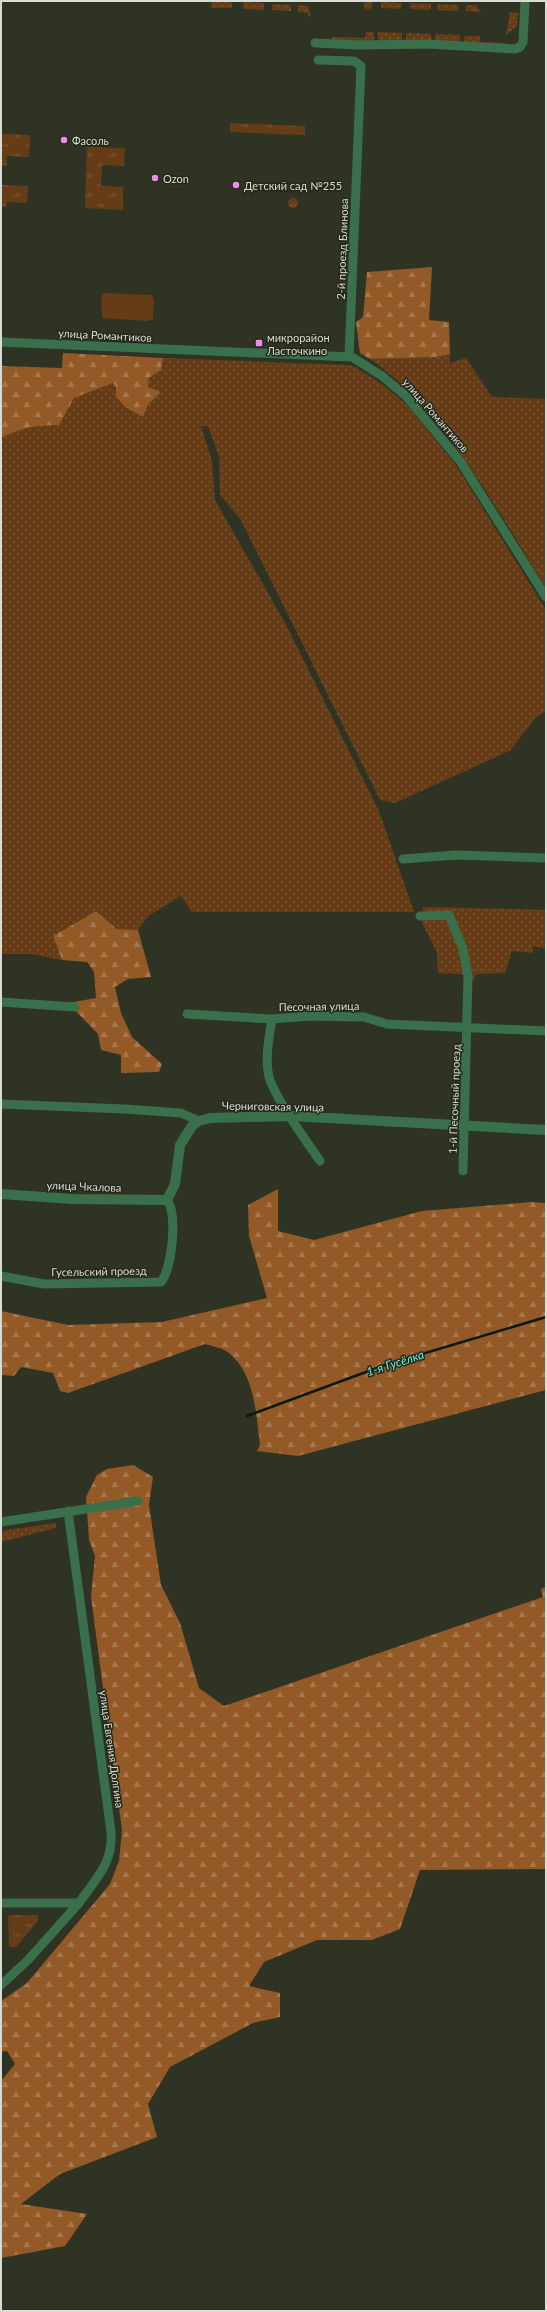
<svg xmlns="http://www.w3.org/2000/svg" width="547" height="2312" font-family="Lato,sans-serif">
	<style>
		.grass { fill: url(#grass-dots) }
		.forest { fill: url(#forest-firs) }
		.park { fill: url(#park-tufts) }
		.pitch { fill: #663c17 }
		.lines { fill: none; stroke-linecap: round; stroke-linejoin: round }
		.stream { stroke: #071a17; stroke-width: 2.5 }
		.minor { stroke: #39704b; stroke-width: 9 }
		.tertiary { stroke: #39704b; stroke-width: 10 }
		.poi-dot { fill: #f08bf6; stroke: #25291a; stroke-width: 1.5 }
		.labels { text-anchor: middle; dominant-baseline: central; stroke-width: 3; stroke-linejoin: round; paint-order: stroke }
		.poi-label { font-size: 11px; fill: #d9dcd2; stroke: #25291a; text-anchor: start }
		.street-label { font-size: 11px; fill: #d9dcd2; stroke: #25291a }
		.water-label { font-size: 12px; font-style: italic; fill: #63f1df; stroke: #25291a }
	</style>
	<defs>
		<pattern id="grass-dots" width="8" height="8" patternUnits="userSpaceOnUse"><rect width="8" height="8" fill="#663c17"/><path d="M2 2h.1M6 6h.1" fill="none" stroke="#7b5838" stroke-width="1.8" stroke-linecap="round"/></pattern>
		<pattern id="forest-firs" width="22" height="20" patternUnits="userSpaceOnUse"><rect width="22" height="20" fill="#935926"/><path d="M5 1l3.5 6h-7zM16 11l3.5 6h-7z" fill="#a6784f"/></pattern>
		<pattern id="park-tufts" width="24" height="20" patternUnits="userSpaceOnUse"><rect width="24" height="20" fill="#663c17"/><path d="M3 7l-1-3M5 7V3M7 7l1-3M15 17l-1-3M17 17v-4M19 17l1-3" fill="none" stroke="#7b5838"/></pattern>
	</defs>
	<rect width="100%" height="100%" fill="#2f3323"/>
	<!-- grass -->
	<path class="grass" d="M363.5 5a4.5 4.5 0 1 1 9 0a4.5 4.5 0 1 1-9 0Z
		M212 1 232 2V8H211Z
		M244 2 264 3V10L243 9Z
		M381 2 402 3 401 9 381 8Z
		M410 3 431 4V10L410 9Z
		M272 4 291 5V11L272 10Z
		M438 4 458 5V11L437 10Z
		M298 5 308 6 311 17H309L308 13 298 12Z
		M466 5H476L481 12 466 11Z
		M510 12 518 13 517 26 506 35Z
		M366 32H374V43L332 42V37L365 38Z
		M378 32 402 33V41L378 42Z
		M406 33 431 34V42L406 41Z
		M435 34 460 35V43L435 42Z
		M464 36H480V42L507 43 504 46 464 43Z
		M450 354V363L466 358 492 397 546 399V588C499 514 443 408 370 359L436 357Z
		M163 358 349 365 357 368 383 385 407 405 456 465 546 610V711L535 718 511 750 395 803 380 800 241 520 220 495 219 457 208 426H201L212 461 215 500 285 623 379 811 414 912H192L181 896 148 916 138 930 117 929 96 911 53 936 62 960 32 954H1V438C21 428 37 425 59 425L74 398 113 383 116 387V397L125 407 143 417 148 405 161 392 148 387 149 378 161 370Z
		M423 907 546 910V949L533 946V953L512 951 505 973 476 974 472 982H467L462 974 438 973 437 952 422 923Z
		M56 1523V1528L1 1542V1531Z"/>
	<!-- forest -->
	<path class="forest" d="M432 267 429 320 449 322 450 354 436 357 370 359 360 353 356 322 363 317 367 272Z
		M63 353 163 358 161 370 149 378 148 387 161 392 148 405 143 417 125 407 116 397V387L113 383 74 398 59 425C37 425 21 428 1 438V366L62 368Z
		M96 911 117 929 138 930 151 977 128 979 115 987 121 1013 132 1037 162 1064 159 1072 121 1073V1055L101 1050 98 1034 68 1003 96 998 94 972 87 962 62 960 53 936Z
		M278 1189V1231L314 1240 422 1211 531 1202 546 1203V1390L298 1456 257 1451 260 1445C256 1414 255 1374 229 1353 223 1348 212 1346 205 1344L68 1393 60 1391 53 1373 21 1367 14 1376 2 1375 1 1311 68 1325 162 1322 267 1298 249 1236 248 1205Z
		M133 1465 153 1477 149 1505 161 1585 180 1623 199 1688 224 1706 543 1597 541 1589 546 1587V1869L420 1870 400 1929 372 1940H317L264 1962 249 1986 280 1993V2017L253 2023 170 2067 148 2104 157 2137 60 2174 21 2204 87 2214 65 2246 1 2258V2081L15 2064 7 2051 1 2052V2001L27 1983 110 1884 119 1861 122 1830 91 1597 95 1556 89 1540 86 1497 97 1475 107 1469Z"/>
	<!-- park -->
	<path class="park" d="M230 123 305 126V135L230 132Z
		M1 134 30 135 29 157 7 156V166L1 165Z
		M87 147 125 148 124 166 102 165 101 186 123 187V210L85 208Z
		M1 185 28 186 27 203 7 202 6 207 1 206Z
		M288 203a5 5 0 1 1 10 0a5 5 0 1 1-10 0Z
		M8 1915H38V1921L16 1947H9Z"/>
	<!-- pitch -->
	<path class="pitch" d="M104 293 152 295 154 300 153 319 148 321 102 318 101 298Z"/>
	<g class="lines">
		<!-- stream -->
		<path class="stream" d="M247 1416 385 1365 546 1317"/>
		<!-- minor -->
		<path class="minor" d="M315 43 359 45 429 44 515 49 520 47 523 42 525 1
			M318 60 354 61 361 66 349 357
			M1 342 352 357 382 376 406 396 460 461 546 597
			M403 859 456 855 546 858
			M420 916 449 915 463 949 468 976 463 1171
			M1 1002 75 1007
			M187 1014 272 1019 309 1016 364 1017 387 1024 546 1031
			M272 1019C269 1037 264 1063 270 1080 279 1104 305 1139 320 1161
			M1 1104 124 1109 181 1113 199 1121
			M1 1276 44 1284 161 1282C172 1268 178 1214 167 1200
			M1 1522 138 1501
			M1 1903H79C96 1878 113 1864 111 1832L68 1511
			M1 1985 28 1960 79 1903"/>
		<!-- tertiary -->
		<path class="tertiary" d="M1 1194 73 1199 167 1200 175 1184 180 1145 192 1126 199 1121 210 1118 291 1116 546 1130"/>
	</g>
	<!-- markers -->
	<g class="poi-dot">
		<circle cx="64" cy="140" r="4"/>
		<circle cx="155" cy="178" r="4"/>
		<circle cx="236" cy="185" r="4"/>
		<rect x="255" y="339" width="8" height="8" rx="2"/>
	</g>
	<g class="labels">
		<!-- poi labels -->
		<g class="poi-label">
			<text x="72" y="140">Фасоль</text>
			<text x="163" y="178">Ozon</text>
			<text x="244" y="185">Детский сад №255</text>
			<text x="267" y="337">микрорайон<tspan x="267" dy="13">Ласточкино</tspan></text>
		</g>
		<!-- street labels -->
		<g class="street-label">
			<text transform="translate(342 249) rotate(-88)">2-й проезд Блинова</text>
			<text transform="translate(105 335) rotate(3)">улица Романтиков</text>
			<text transform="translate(436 415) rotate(49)">улица Романтиков</text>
			<text transform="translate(319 1006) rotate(-1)">Песочная улица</text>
			<text transform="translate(454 1099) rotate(-88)">1-й Песочный проезд</text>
			<text transform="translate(273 1106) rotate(1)">Черниговская улица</text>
			<text transform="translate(84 1186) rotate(2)">улица Чкалова</text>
			<text transform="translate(99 1271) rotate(-1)">Гусельский проезд</text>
			<text transform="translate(112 1749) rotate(82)">улица Евгения Долгина</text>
		</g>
		<!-- water labels -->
		<g class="water-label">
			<text transform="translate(395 1363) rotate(-18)">1-я Гусёлка</text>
		</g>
	</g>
	<!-- border -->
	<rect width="547" height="2312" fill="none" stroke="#d9dcd2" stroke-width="4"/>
</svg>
